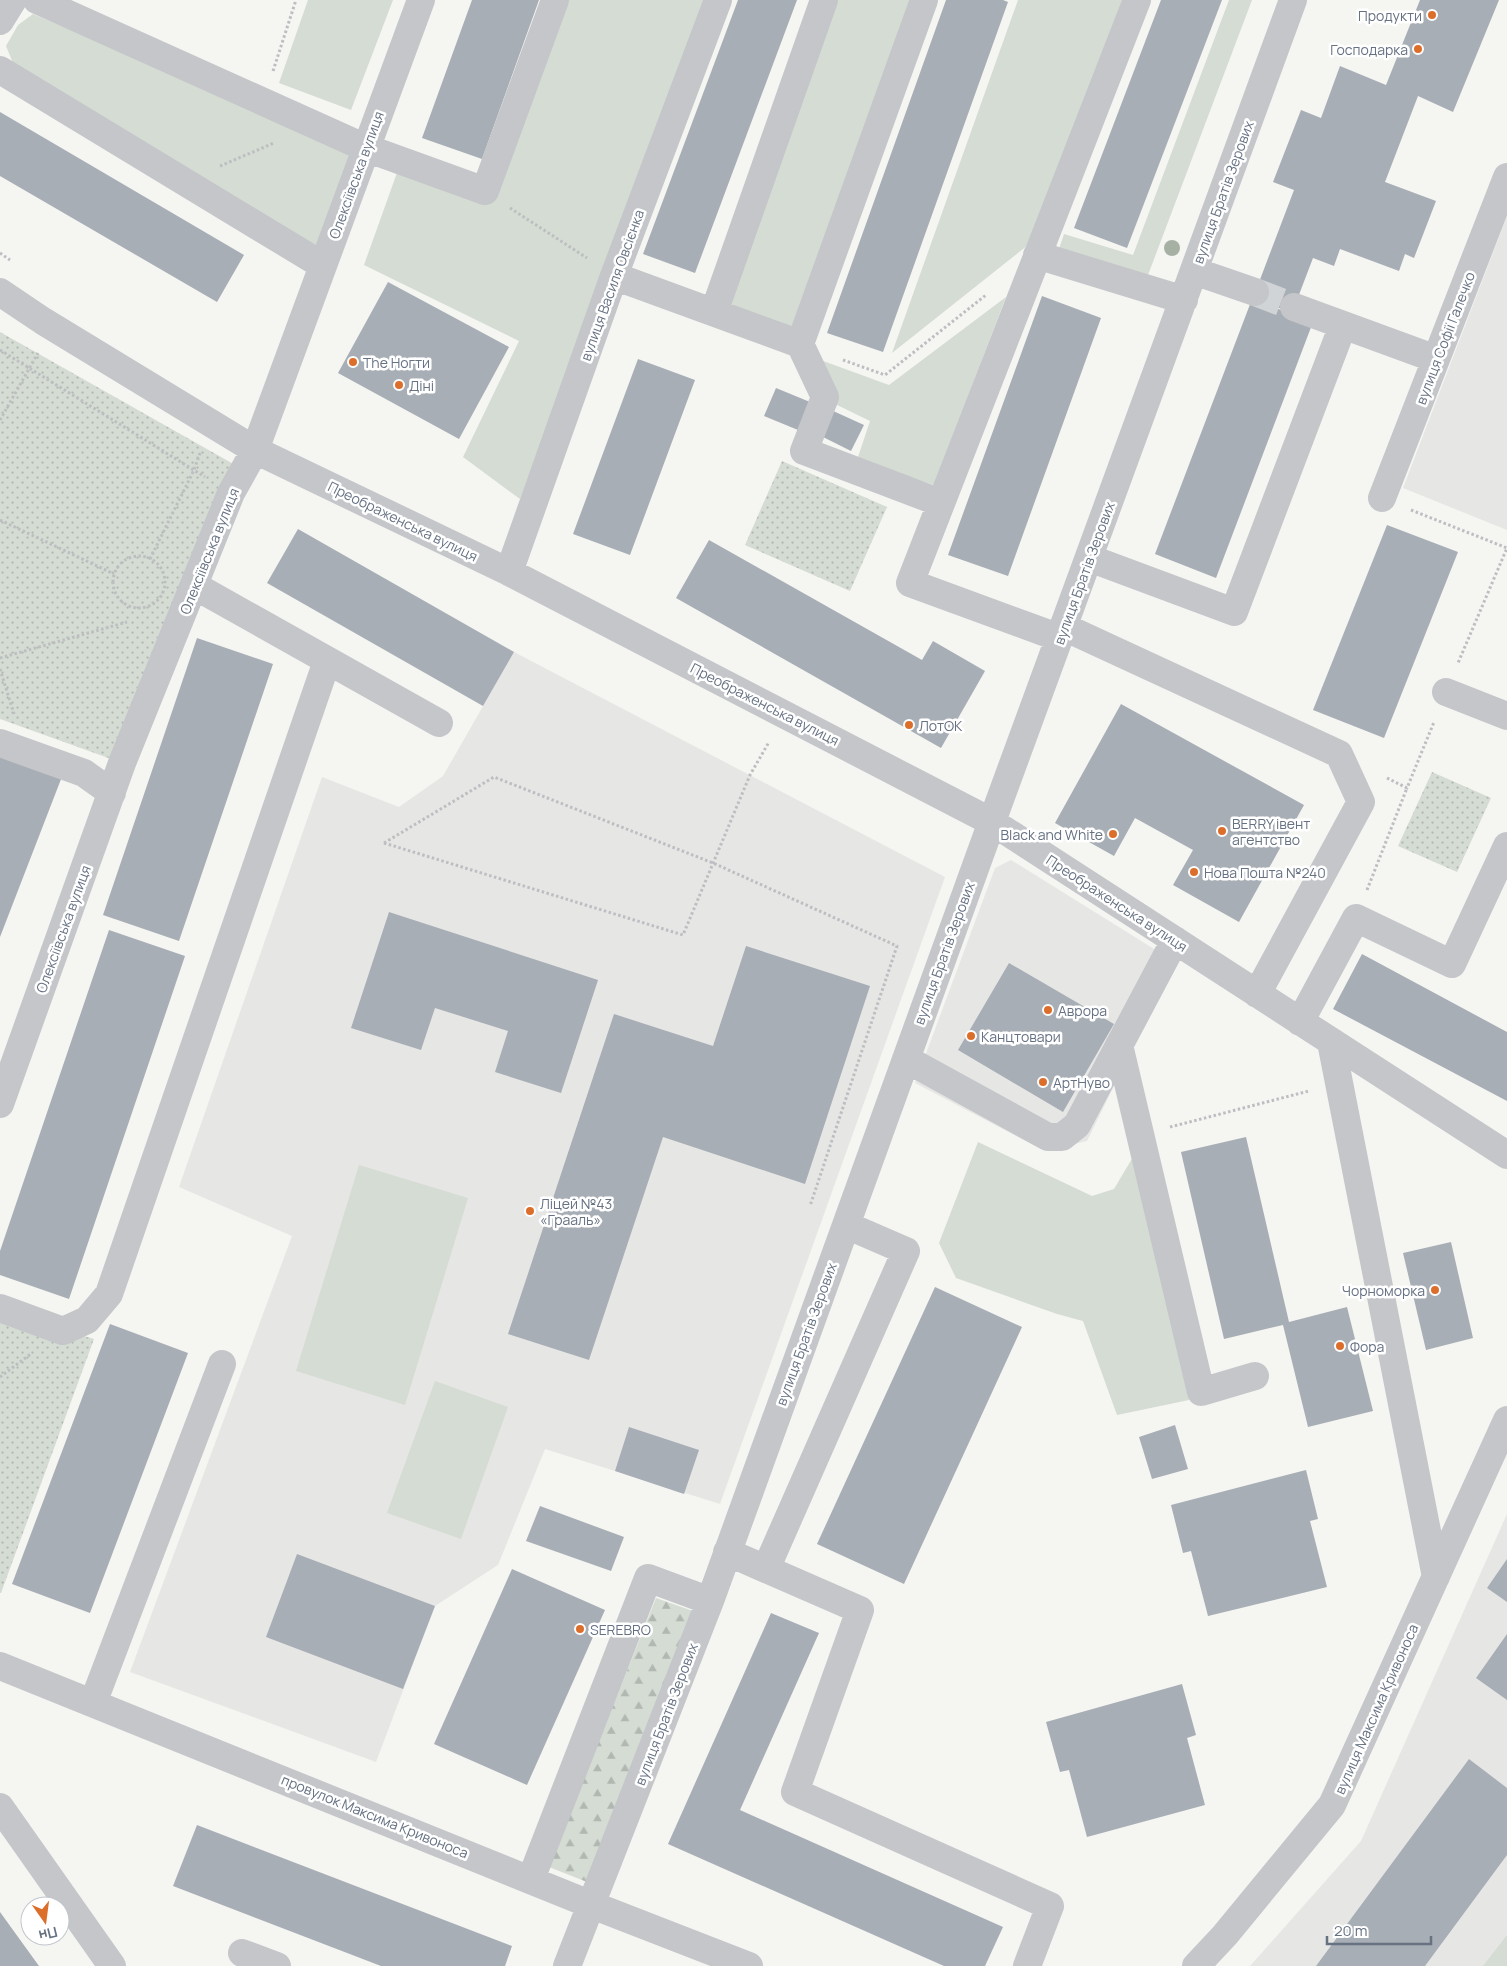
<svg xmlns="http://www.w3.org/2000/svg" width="1507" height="1966" font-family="Manrope,sans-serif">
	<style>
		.built { fill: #e6e6e5 }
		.grass { fill: #d5dcd3 }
		.forest { fill: url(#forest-firs) }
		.park { fill: url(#park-dots) }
		.building { fill: #a8aeb5 }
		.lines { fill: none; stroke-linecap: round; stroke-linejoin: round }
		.minor-tunnel { stroke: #d1d4d6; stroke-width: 28; stroke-dasharray: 28 14; stroke-linecap: butt }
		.path { stroke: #bdbec1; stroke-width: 3; stroke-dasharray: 2.5 2.5; stroke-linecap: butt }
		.minor { stroke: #c4c6ca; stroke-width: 28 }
		.tree { fill: #a6b1a4 }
		.poi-dot { fill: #dc6e2c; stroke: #fff; stroke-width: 2 }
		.labels { text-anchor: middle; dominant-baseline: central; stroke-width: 5; stroke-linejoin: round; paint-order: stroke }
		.poi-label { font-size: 14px; fill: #667182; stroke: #fff; text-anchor: start }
		.street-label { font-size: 14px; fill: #667182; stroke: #fff }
	</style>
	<defs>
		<pattern id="forest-firs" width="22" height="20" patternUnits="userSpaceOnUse" patternTransform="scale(1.25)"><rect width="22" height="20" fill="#d5dcd3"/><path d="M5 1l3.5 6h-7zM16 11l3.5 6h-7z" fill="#b1b7b1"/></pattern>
		<pattern id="park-dots" width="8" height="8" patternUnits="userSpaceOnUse" patternTransform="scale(1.25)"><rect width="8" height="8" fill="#d5dcd3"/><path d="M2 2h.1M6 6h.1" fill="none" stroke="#b1b7b1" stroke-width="1.8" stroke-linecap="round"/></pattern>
	</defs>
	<rect width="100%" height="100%" fill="#f5f5f2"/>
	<!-- built -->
	<path class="built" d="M1507 216V530L1403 488Z
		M514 652 945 877 720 1504 545 1449 498 1565 435 1606 376 1762 130 1672 292 1236 179 1187 322 777 399 807 443 776Z
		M1011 860 1175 962 1087 1141 1045 1151 915 1083 995 868Z
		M1507 1514V1966H1250L1361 1841Z"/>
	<!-- grass -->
	<path class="grass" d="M308 0H393L351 110 279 83Z
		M569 0H706L520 499 463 457 519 341 364 265 398 170 494 197Z
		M835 0H911L795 330 729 306Z
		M1018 0H1126L1028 245 892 353Z
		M1229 0H1252L1148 275 1059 249 1064 234 1133 255Z
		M33 14 354 149 317 250 13 63 6 46 18 25Z
		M1006 297 934 485 857 460 870 421 833 403 815 358 889 385Z
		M978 1142 1092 1196 1114 1189 1133 1157 1189 1400 1117 1415 1083 1321 1057 1314 956 1278 939 1243Z
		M359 1165 468 1198 405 1405 296 1371Z
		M435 1381 508 1407 461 1539 387 1513Z
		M1507 1935V1966H1483Z"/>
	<!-- forest -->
	<path class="forest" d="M656 1598 693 1611 587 1882 549 1867Z"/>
	<!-- park -->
	<path class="park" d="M0 332 244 470 114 760 0 719Z
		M782 461 887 507 850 591 745 545Z
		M1432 772 1491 798 1457 872 1398 846Z
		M0 1311 94 1339 1 1593H0Z"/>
	<!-- building -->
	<path class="building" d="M472 0H539L482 159 422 138Z
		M738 0H797L695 273 643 254Z
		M946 0H1003L1008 2 883 352 827 333Z
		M1161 0H1222L1127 248 1074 228Z
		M1420 0H1499L1453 112 1418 96 1385 182 1436 201 1414 258 1405 254 1399 271 1340 249 1334 266 1313 258 1292 313 1253 298 1294 190 1273 182 1301 110 1321 118 1340 66 1386 85Z
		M0 112 244 255 217 302 0 176Z
		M388 282 509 347 459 439 338 373Z
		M1042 296 1101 318 1008 576 948 555Z
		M1252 299 1313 322 1216 578 1155 554Z
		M638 359 695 380 630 555 573 534Z
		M776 388 810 402 798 430 764 416Z
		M831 410 864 425 851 451 819 435Z
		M1387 525 1458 552 1384 738 1313 710Z
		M298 529 514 652 483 706 267 583Z
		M709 540 922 660 933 641 985 671 941 748 676 598Z
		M197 638 273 664 179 941 103 915Z
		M1121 704 1304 805 1239 922 1173 885 1193 850 1135 818 1114 856 1055 823Z
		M0 750 63 774 0 937Z
		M389 912 598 980 561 1093 495 1072 508 1031 435 1008 421 1050 351 1028Z
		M109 930 185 956 69 1299 0 1275V1251Z
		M746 946 870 986 805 1184 663 1137 589 1360 508 1334 614 1014 713 1046Z
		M1362 954 1507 1032V1101L1333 1009Z
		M1009 963 1114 1024 1063 1112 958 1050Z
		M1246 1137 1289 1322 1347 1307 1373 1411 1308 1427 1283 1325 1224 1339 1181 1152Z
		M1451 1242 1473 1338 1426 1350 1403 1253Z
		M935 1287 1022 1327 904 1584 817 1544Z
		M110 1324 188 1353 90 1613 12 1584Z
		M1175 1425 1188 1469 1152 1479 1139 1437Z
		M629 1427 699 1450 684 1494 615 1471Z
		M1306 1470 1318 1519 1310 1521 1327 1587 1208 1616 1191 1551 1183 1553 1171 1505Z
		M540 1506 624 1537 611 1571 526 1541Z
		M297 1554 435 1606 403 1689 266 1637Z
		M1507 1559V1602L1487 1588Z
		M512 1569 605 1610 527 1785 434 1744Z
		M771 1613 819 1633 740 1810 1003 1927 985 1966H944L668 1844Z
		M1507 1634V1700L1476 1678Z
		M1182 1684 1196 1735 1187 1738 1205 1805 1087 1837 1069 1770 1060 1772 1046 1722Z
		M1469 1759 1507 1788V1855L1425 1966H1316Z
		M197 1825 512 1946 505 1966H381L173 1886Z
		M0 1912 39 1966H0Z"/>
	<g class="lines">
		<!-- minor-tunnel -->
		<path class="minor-tunnel" d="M1255 292 1294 307"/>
		<!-- path -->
		<path class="path" d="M273 71 296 0
			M220 166 274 143
			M510 208 587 258
			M0 253 10 260
			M0 350 205 477
			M843 360 885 375 986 295
			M0 420 38 353
			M1411 510 1507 548 1458 663
			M0 520 114 574
			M113 582a26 26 0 1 1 52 0a26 26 0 1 1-52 0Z
			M150 559 194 470 200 453
			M0 658 127 622
			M0 669 14 714
			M1387 778 1407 788 1434 722
			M384 843 494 777 713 863 897 946 810 1206
			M384 843 683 935 750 775 769 742
			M1367 890 1407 788
			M1170 1127 1309 1091
			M0 1377 32 1353"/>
		<!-- minor -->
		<path class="minor" d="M37 0 366 148 485 191 555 0
			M0 21 13 0
			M0 70 322 265
			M1037 255 1184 300
			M1194 271 1255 292
			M614 276 800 344 924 0
			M0 292 43 321 255 450 509 572 992 822 1507 1155
			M1294 307 1436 359
			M714 312 824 0
			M800 344 825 397 804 451 941 503
			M1382 498 1507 177
			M1089 558 1234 612 1343 325
			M509 572 614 276 718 0
			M195 586 439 723
			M1064 627 1339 754 1361 802 1257 994
			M1060 638 910 583 1137 0
			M1446 692 1507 716
			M0 743 84 773 112 793
			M1300 1022 1356 918 1452 964 1507 846
			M1331 1042 1436 1577
			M1119 1045 1201 1392 1255 1376
			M906 1059 1048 1137H1062L1077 1125 1175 940
			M0 1104 122 763 231 493 255 450 421 0
			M0 1308 63 1331 87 1320 109 1294 327 661
			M727 1552 860 1610 795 1792 1050 1906 1027 1966
			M766 1569 906 1251 846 1225
			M0 1666 592 1905 749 1966
			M93 1703 222 1364
			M0 1807 112 1966
			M531 1879 648 1578 710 1601
			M242 1953 277 1966
			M567 1966 710 1601 998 805 1293 0
			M1196 1966 1225 1935 1332 1805 1507 1420"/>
	</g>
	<!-- trees -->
	<circle class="tree" cx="1172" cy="248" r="8"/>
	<!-- markers -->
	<g class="poi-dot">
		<circle cx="1432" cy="15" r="5"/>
		<circle cx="1418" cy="49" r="5"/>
		<circle cx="353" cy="362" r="5"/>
		<circle cx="399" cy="385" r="5"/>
		<circle cx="909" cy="725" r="5"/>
		<circle cx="1222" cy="831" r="5"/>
		<circle cx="1113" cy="834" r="5"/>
		<circle cx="1194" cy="872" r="5"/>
		<circle cx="1048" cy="1010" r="5"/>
		<circle cx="971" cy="1036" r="5"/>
		<circle cx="1043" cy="1082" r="5"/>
		<circle cx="530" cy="1211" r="5"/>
		<circle cx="1435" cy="1290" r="5"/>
		<circle cx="1340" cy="1346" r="5"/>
		<circle cx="580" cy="1629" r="5"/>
	</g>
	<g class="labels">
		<!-- poi labels -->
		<g class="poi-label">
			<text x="1422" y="15" text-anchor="end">Продукти</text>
			<text x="1408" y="49" text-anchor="end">Господарка</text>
			<text x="363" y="362">The Ногти</text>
			<text x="409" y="385">Діні</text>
			<text x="919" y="725">ЛотОК</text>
			<text x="1232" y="823">BERRY iвент<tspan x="1232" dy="16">агентство</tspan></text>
			<text x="1103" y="834" text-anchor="end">Black and White</text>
			<text x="1204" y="872">Нова Пошта №240</text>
			<text x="1058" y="1010">Аврора</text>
			<text x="981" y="1036">Канцтовари</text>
			<text x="1053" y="1082">АртНуво</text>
			<text x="540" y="1203">Ліцей №43<tspan x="540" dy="16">«Грааль»</tspan></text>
			<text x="1425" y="1290" text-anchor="end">Чорноморка</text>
			<text x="1350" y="1346">Фора</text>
			<text x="590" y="1629">SEREBRО</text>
		</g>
		<!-- street labels -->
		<g class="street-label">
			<text transform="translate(356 175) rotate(-70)">Олексіївська вулиця</text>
			<text transform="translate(1223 192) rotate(-70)">вулиця Братів Зерових</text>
			<text transform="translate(612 285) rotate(-70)">вулиця Василя Овсієнка</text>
			<text transform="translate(1445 338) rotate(-69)">вулиця Софії Галечко</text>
			<text transform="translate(403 521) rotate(26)">Преображенська вулиця</text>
			<text transform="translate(209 551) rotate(-68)">Олексіївська вулиця</text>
			<text transform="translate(1084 573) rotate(-70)">вулиця Братів Зерових</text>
			<text transform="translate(765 704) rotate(27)">Преображенська вулиця</text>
			<text transform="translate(1117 903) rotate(33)">Преображенська вулиця</text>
			<text transform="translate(63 929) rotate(-70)">Олексіївська вулиця</text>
			<text transform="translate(944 953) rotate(-70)">вулиця Братів Зерових</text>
			<text transform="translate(806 1334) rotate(-70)">вулиця Братів Зерових</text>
			<text transform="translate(1376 1709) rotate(-66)">вулиця Максима Кривоноса</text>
			<text transform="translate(666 1714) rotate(-69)">вулиця Братів Зерових</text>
			<text transform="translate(375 1816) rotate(22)">провулок Максима Кривоноса</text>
		</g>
	</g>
	<!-- north arrow -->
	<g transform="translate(45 1921) rotate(166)"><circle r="24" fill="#ffffff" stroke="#c2c6cd"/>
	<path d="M0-4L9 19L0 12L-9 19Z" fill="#dc6e2c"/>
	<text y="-8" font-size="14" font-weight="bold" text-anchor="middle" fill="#667182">Пн</text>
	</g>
	<!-- scale -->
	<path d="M1327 1936v8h104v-8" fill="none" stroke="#667182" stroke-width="2.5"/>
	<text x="1334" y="1936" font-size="15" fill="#667182" stroke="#ffffff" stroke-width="4" paint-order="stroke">20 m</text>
</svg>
